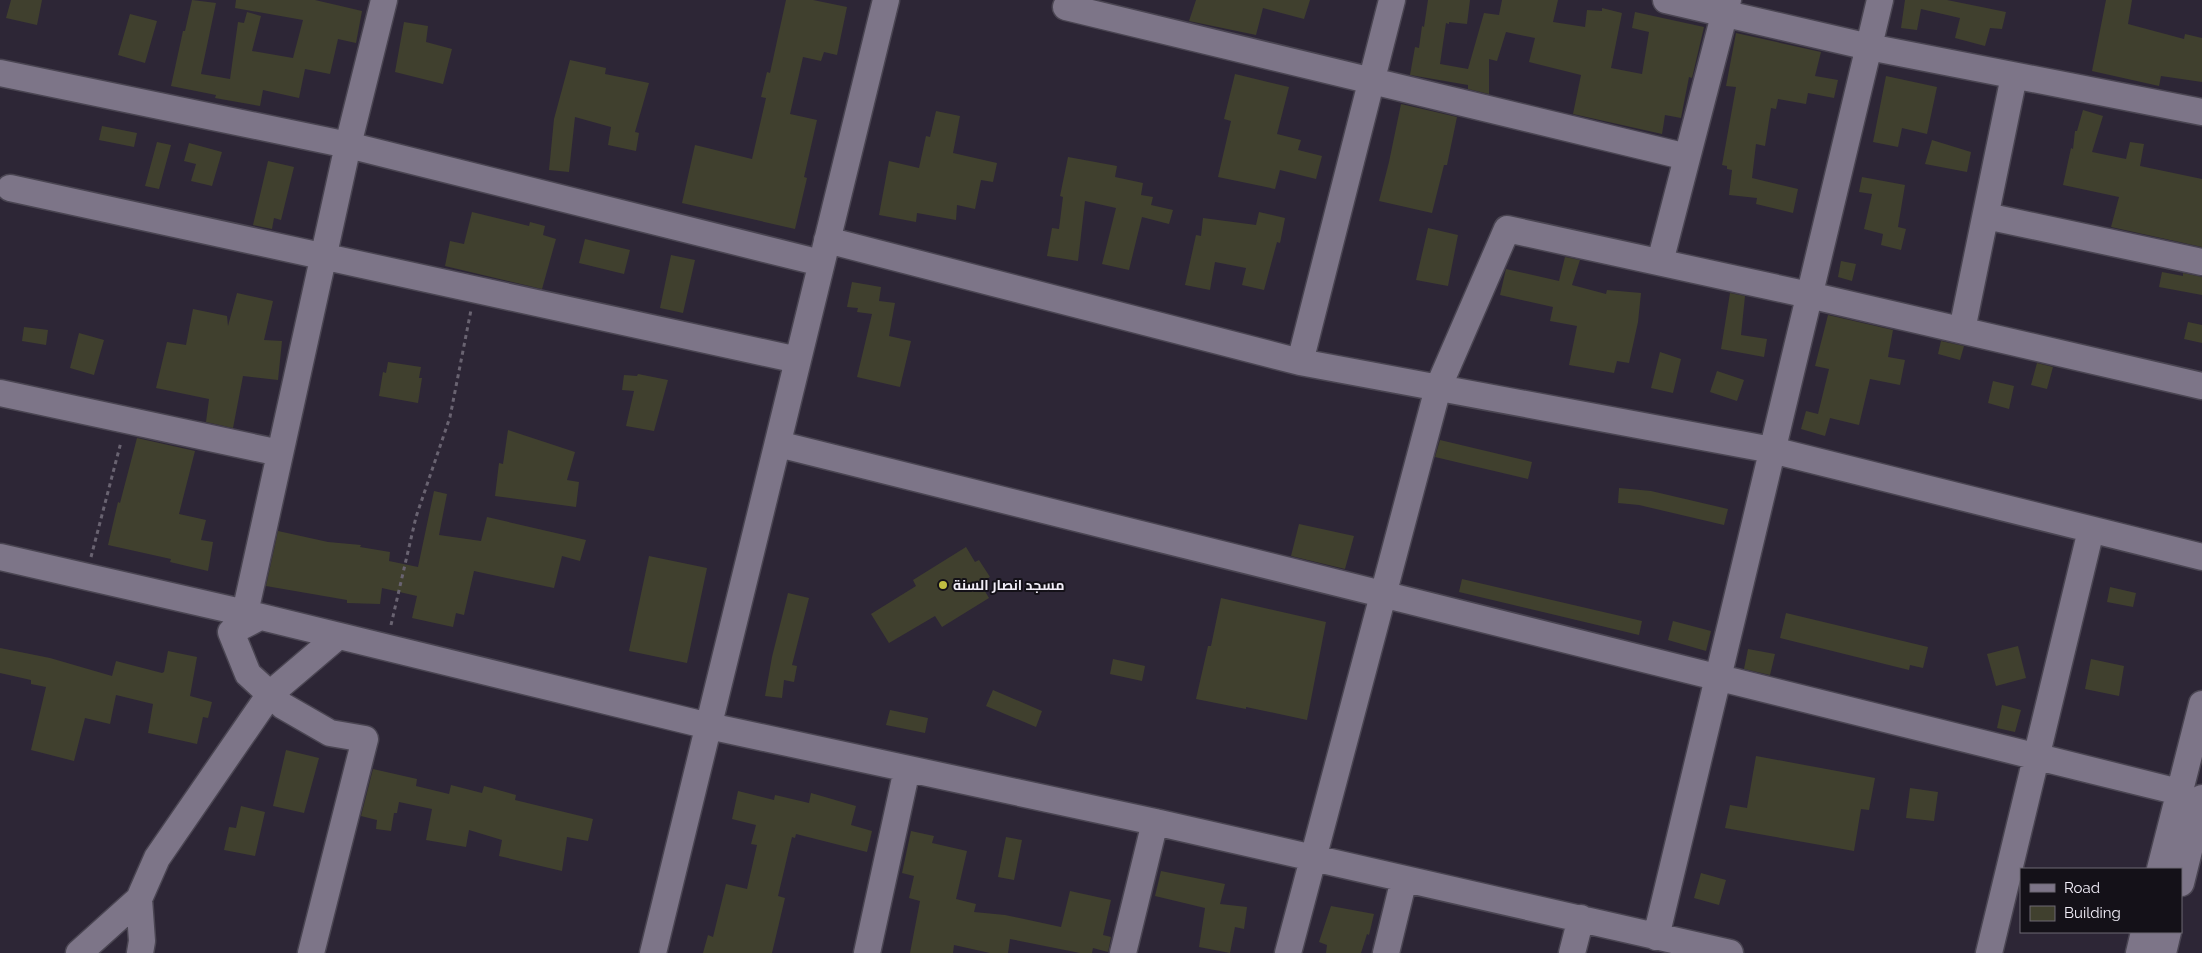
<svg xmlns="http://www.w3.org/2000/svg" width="2202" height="953" font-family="Raleway,Cairo,sans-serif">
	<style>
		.building { fill: #40402e }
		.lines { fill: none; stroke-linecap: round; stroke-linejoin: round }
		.minor-casing { stroke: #4a4552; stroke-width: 29 }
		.path { stroke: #696371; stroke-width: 3; stroke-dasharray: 4 4; stroke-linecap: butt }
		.minor { stroke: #7d7588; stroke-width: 26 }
		.poi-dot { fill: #c0be41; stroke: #141118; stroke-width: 2 }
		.labels { text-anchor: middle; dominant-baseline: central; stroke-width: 4; stroke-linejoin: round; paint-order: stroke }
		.poi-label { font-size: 14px; font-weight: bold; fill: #f2eef8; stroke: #141118; text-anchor: start }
	</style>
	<rect width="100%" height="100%" fill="#2d2636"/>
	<!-- building -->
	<path class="building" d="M11 0H42L37 25 6 18Z
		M192 0 216 3 201 74 230 79 238 22 244 23 247 12 261 16 252 51 293 58 303 20 235 8 236 0H315L362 11 356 43 338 39 330 74 305 69 299 98 263 90 260 106 215 98 216 95 171 86 183 31H185Z
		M786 0H813L847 7 837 55 824 52 821 61 803 57 790 114 817 120 804 177 807 178 795 229 682 203 695 145 752 159 766 98 761 97 767 72 770 73Z
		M1196 0H1310L1304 19 1263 8 1256 35 1189 21Z
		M1428 0H1470L1467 24 1449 22V24L1446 23 1440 64 1468 69 1484 13 1499 15 1502 0H1558L1553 22 1585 27 1587 10 1602 11V8L1622 13 1611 68 1642 74 1649 32 1632 28 1635 12 1704 27 1692 78 1689 77 1681 118 1665 115 1662 134 1573 114 1581 75 1529 62 1535 38 1506 32 1497 61 1489 59V94L1468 89V85L1410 75 1415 47 1419 48 1422 26 1424 27Z
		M1905 0H1947L2006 12 2002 29 1990 28 1985 46 1955 38 1960 18 1921 9 1917 30 1901 28Z
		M2106 0H2132L2128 24 2184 39 2185 34 2202 38V82L2161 76 2159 86 2092 71Z
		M130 14 157 21 145 63 118 55Z
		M404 22 428 26 426 42 452 49 443 84 395 72Z
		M1736 33 1821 52 1815 76 1838 80 1834 98 1808 93 1806 104 1778 99 1776 109 1771 108 1765 146 1756 144 1752 178 1798 189 1793 213 1756 204 1757 198 1729 195 1732 170 1727 169V166L1722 165 1736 87 1726 86Z
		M570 60 606 68 605 74 649 83 635 132 639 133 636 151 608 145 611 127 575 117 569 172 549 170 554 119Z
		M1235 74 1289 87 1277 134 1301 140 1298 150 1322 156 1316 179 1280 170 1275 189 1218 177 1231 121 1224 119Z
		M1886 76 1937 87 1927 134 1902 128 1898 147 1873 142Z
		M1401 104 1457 117 1447 165H1444L1432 213 1379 201 1389 162Z
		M2083 110 2103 116 2092 152 2126 159 2130 142 2144 144 2140 166 2202 179V247L2111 227 2119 197 2063 185 2071 148 2073 149 2075 131H2077Z
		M936 111 960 116 953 153 997 163 993 182 981 180 975 209 957 205 956 220 917 213 916 222 879 215 889 161 919 168 926 136 930 137Z
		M102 126 137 133 134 147 99 140Z
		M1932 140 1971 152 1967 172 1925 164Z
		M157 142 171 145 159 189 145 186Z
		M189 143 222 152 212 186 191 181 196 164 184 161Z
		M1068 157 1117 166 1115 177 1143 183 1141 195 1153 197 1151 205 1173 210 1169 224 1142 217 1129 270 1102 264 1116 208 1085 201 1078 261 1047 256 1052 228 1059 229 1063 197 1060 196Z
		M268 161 294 167 281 220 274 218 272 229 253 225Z
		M1862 177 1905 185 1898 227 1906 229 1901 250 1881 245 1883 234 1864 229 1872 194 1859 192Z
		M472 212 529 226 530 222 545 226 543 235 556 239 542 289 445 266 450 241 464 244Z
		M1259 212 1285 218 1280 243 1277 242 1264 290 1242 285 1246 268 1215 262 1210 290 1185 285 1196 235 1201 236 1203 218 1256 225Z
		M1428 228 1458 235 1448 286 1416 280Z
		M585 239 630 250 624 274 579 263Z
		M671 255 695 260 683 313 660 308Z
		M1565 257 1580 260 1572 285 1606 294 1607 290 1641 293 1638 322 1629 363 1617 361 1614 373 1569 365 1577 326 1550 321 1553 307 1500 295 1506 269 1559 281Z
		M1841 261 1856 264 1852 281 1838 277Z
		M2162 272 2183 276V273L2202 277V295L2159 287Z
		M852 282 881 287 879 301 895 303 889 336 911 341 900 387 857 377 872 314 857 312 858 308 847 307Z
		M237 293 273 301 264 340 282 341 278 380 243 376 233 428 206 422 209 399 156 388 167 342 186 345 193 309 227 316 228 326Z
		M1730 293 1745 296 1741 335 1767 339 1764 357 1721 349Z
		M1828 315 1893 330 1888 357 1905 360 1900 385 1870 379 1859 425 1830 418 1825 436 1801 429 1806 411 1818 414 1829 369 1815 366Z
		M2188 322 2202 325V343L2184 339Z
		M24 327 48 330 46 345 22 341Z
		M79 333 104 340 94 375 70 368Z
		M1941 341 1964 346 1960 360 1938 354Z
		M1660 352 1681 359 1673 393 1651 388Z
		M388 362 421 367 419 378H422L418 403 379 396 383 372 386 373Z
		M2037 363 2053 367 2047 389 2031 385Z
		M1717 371 1744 380 1737 401 1710 392Z
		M638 374 668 380 654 431 626 426 634 391 622 390 624 375 637 376Z
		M1993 381 2014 386 2009 409 1988 403Z
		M508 430 575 452 567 480 579 482 576 507 495 496 499 463 503 464Z
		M137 438 195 451 179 514 206 520 201 540 213 542 208 571 170 562 171 559 108 545 118 502 120 503Z
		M1440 440 1532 462 1528 479 1435 457Z
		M1619 488 1651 491 1728 509 1724 525 1639 505 1618 503Z
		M434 491 447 494 439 535 481 541 487 517 586 540 580 561 562 556 554 588 474 571 464 615 456 613 453 627 412 618 417 596 382 588 380 604 347 603V600L266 586 278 531 328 542 361 545 360 547 390 552 389 561 418 567Z
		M1299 524 1354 536 1345 569 1291 556Z
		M966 547 975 562 979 560 990 577 980 583 989 598 942 627 935 616 889 643 871 614 916 586 913 580Z
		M649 556 707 568 687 663 629 651Z
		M1462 579 1642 621 1639 635 1459 592Z
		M2110 587 2136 593 2133 607 2107 602Z
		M788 593 809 598 792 665 797 666 794 682 784 680 782 698 765 696 772 657Z
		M1221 598 1326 622 1307 720 1246 707V709L1196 699 1208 646H1211Z
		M1786 613 1928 647 1923 668 1910 665 1909 670 1780 638Z
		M1673 621 1711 631 1706 651 1668 640Z
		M2018 646 2026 678 1996 686 1987 654Z
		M0 648 50 658 112 676 116 661 162 673 164 672 168 651 197 657 190 696 212 702 208 718 203 717 197 744 148 733 153 704 116 695 110 724 85 718 74 761 31 750 46 687 31 684V680L0 673Z
		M1748 649 1775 654 1770 675 1744 669Z
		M1113 659 1145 666 1142 681 1110 674Z
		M2091 659 2124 666 2119 696 2085 689Z
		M993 690 1042 711 1036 727 986 706Z
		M2002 705 2021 710 2015 732 1997 728Z
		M890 710 928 718 925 733 886 725Z
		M286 750 319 758 304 813 273 806Z
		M1756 756 1875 778 1869 810 1861 809 1854 851 1725 828 1730 805 1747 808Z
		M373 769 417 779 416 786 449 794 451 785 482 793 484 786 516 795 515 800 593 819 588 841 567 837 562 871 499 856 502 840 469 830 466 847 426 840 432 809 399 802 397 813H394L391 831 376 829 377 820 361 816Z
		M1910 788 1938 792 1934 821 1906 818Z
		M738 791 774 800 775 795 809 803 811 793 856 806 851 825 872 831 867 852 796 834 795 838 792 837 778 896 785 898 772 953H703L708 935 713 937 726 884 747 889 757 845 751 844 756 825 732 819Z
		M241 806 265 812 255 856 224 850 229 827 236 828Z
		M911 831 934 836 932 843 967 851 956 899 976 904 974 912 1005 915 1061 927 1070 891 1111 900 1103 935 1111 937 1108 952 1093 948 1092 953H1080L1010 939 1008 953H990L954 945 953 953H910L920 901 909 898 914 876 902 873Z
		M1006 837 1022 840 1014 880 998 877Z
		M1161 871 1225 884 1220 904 1247 907 1244 929 1235 927 1230 953 1199 947 1205 908 1155 896Z
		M1701 873 1726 880 1719 905 1694 898Z
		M1331 906 1374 914 1369 935 1367 934 1361 953H1326L1327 945 1319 942Z"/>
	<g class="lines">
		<!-- minor casing -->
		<g class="minor-casing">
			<path id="minor" d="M1666 0 1869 47 2202 112
				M1066 7 1687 157
				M0 73 348 145 821 263
				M10 188 798 360
				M1986 216 2202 262
				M827 240 1300 362 1772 450 2202 557
				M1660 262 1728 0
				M1962 330 2014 76
				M1300 362 1392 0
				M0 393 280 453
				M778 444 2179 792
				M0 557 245 613 709 726 1155 822 1730 953
				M245 613 348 145 384 0
				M258 618 231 632 248 674 283 706 330 733 365 739 311 953
				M2160 869 2202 704
				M2181 883 2202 798
				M139 899 142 941 140 953
				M1656 937 1880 0
				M79 953 139 899 157 858 270 694 337 637
				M653 953 886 0
				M867 953 907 769
				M1123 953 1155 822
				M1288 953 1438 388 1507 229 1809 295 2202 386
				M1386 953 1404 879
				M1572 953 1581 918
				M1989 953 2091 530
				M2139 953 2144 932
				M2163 953 2168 932"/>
		</g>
		<!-- path -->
		<path class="path" d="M91 557 121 442
			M391 625 416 517 450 417 471 310"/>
		<!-- minor -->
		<use href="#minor" class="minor"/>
	</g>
	<!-- markers -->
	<circle class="poi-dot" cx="943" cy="585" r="5"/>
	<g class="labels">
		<!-- poi labels -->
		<g class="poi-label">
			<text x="953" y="585">مسجد انصار السنة</text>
		</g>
	</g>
	<!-- legend -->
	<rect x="2020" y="868" width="162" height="65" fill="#141118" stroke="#6d6972"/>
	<rect x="2030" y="884" width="25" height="8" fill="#7d7588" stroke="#6d6972"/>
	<text x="2064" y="893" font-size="15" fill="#f2eef8">Road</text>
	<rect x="2030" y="906" width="25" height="15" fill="#40402e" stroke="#6d6972"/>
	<text x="2064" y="918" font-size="15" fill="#f2eef8">Building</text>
</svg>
